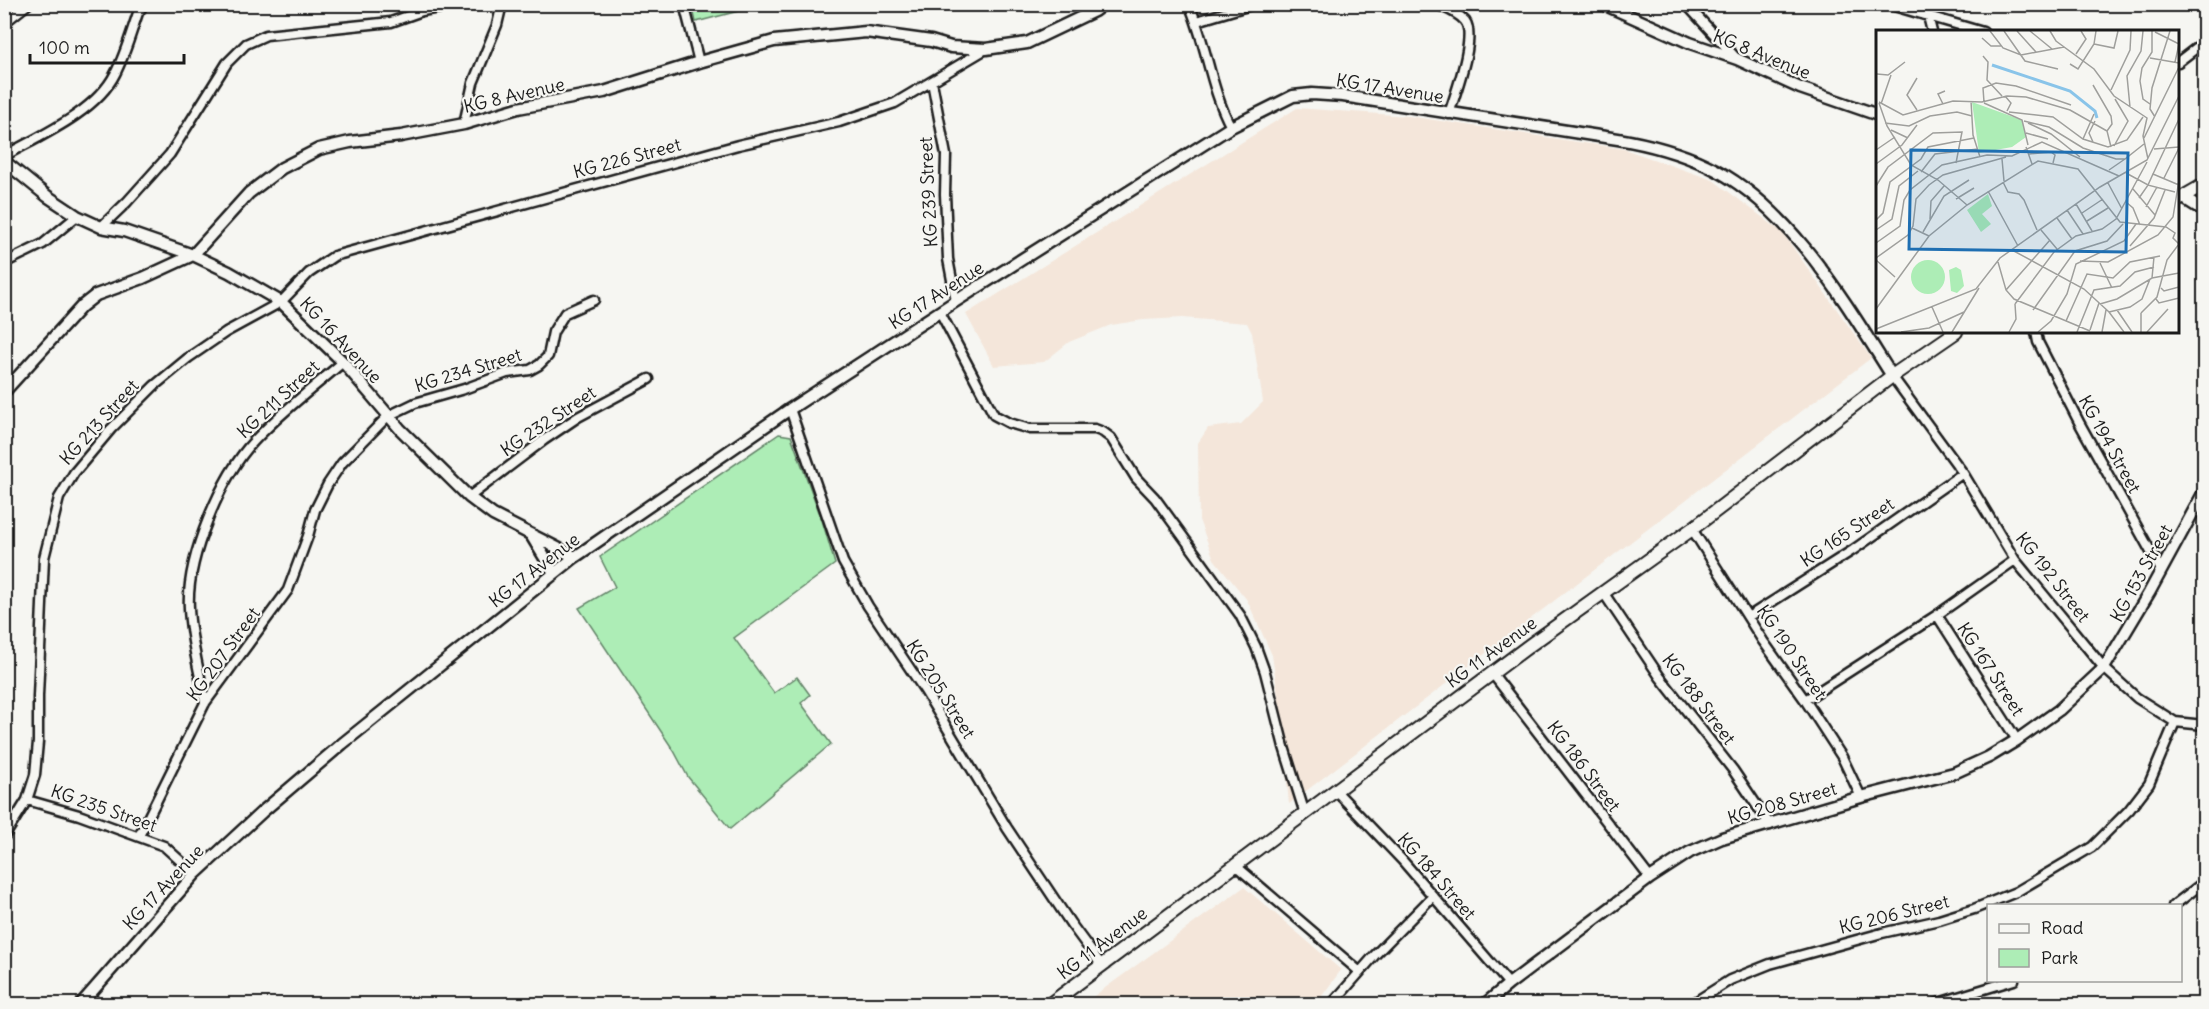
<svg xmlns="http://www.w3.org/2000/svg" width="2209" height="1009" font-family="Delius,sans-serif">
	<style>
		.built { fill: #f4e6da }
		.green { fill: #adedb6; stroke: #648469; stroke-width: 1.5 }
		.lines { fill: none; stroke-linecap: round; stroke-linejoin: round }
		.minor-casing { stroke: #1c1c1c; stroke-width: 13 }
		.tertiary-casing { stroke: #1c1c1c; stroke-width: 15 }
		.secondary-casing { stroke: #1c1c1c; stroke-width: 16 }
		.minor { stroke: #f6f6f2; stroke-width: 8 }
		.tertiary { stroke: #f6f6f2; stroke-width: 10 }
		.secondary { stroke: #f6f6f2; stroke-width: 12 }
		.labels { text-anchor: middle; dominant-baseline: central; stroke-width: 4.5; stroke-linejoin: round; paint-order: stroke }
		.street-label { font-size: 18px; fill: #1c1c1c; stroke: #f6f6f2 }
		.inset-river { fill: none; stroke: #89c4e9; stroke-width: 3 }
		.inset-road { fill: none; stroke: #9f9f9c; stroke-width: 1.5 }
		.view { fill: #1f6fb2; fill-opacity: 0.15; stroke: #1f6fb2; stroke-width: 3 }
		.inset-edge { fill: none; stroke: #1c1c1c; stroke-width: 3 }
	</style>
	<rect width="100%" height="100%" fill="#f6f6f2"/>
	<filter id="ink" filterUnits="userSpaceOnUse"><feTurbulence type="fractalNoise" baseFrequency=".0167" numOctaves="2"/><feDisplacementMap in="SourceGraphic" scale="12" xChannelSelector="R" yChannelSelector="G"/><feConvolveMatrix kernelMatrix="1 2 1 2 8 2 1 2 1" color-interpolation-filters="sRGB"/></filter>
	<g filter="url(#ink)">
		<!-- built -->
		<path class="built" d="M1297 108 1408 116 1624 149 1713 180 1782 232 1871 358 1289 804 1280 709 1272 655 1247 600 1214 559 1199 520 1198 443 1208 428 1241 424 1263 402 1252 333 1247 323 1182 318 1143 320 1111 325 1069 342 1044 362 994 366 966 314Z
			M1244 887 1341 970 1316 1004H1083Z"/>
		<!-- green -->
		<path class="green" d="M692 5V4L762 5 696 22Z
			M779 434 791 436 822 520 835 564 734 638 774 693 797 677 810 695 801 703 831 744 730 829 688 777 674 751 579 608 615 587 600 557Z"/>
		<g class="lines">
			<!-- minor casing -->
			<g class="minor-casing">
				<path id="minor" d="M684 4 699 62
					M1189 4C1207 45 1210 88 1231 127
					M1436 4C1447 9 1457 12 1465 21 1477 37 1455 94 1449 114
					M1686 4 1737 59
					M1887 4 1983 32
					M1928 16 1932 32
					M1197 21 1254 4
					M4 23 28 4
					M2178 62 2204 42
					M932 82 946 155 945 194 948 259 956 301
					M464 124 473 83 497 25 502 4
					M4 156C40 136 96 112 115 74 125 55 131 33 138 13L144 4
					M101 227 127 202 170 154 227 63 246 44 266 35 391 22 422 11 461 4
					M4 263 43 244 77 216
					M940 312 994 415 1009 423 1030 429H1095L1103 432 1111 438 1136 478 1155 498 1240 615 1256 647 1265 672 1284 747 1305 814
					M2036 332 2038 342 2080 424 2161 570
					M1892 376 1963 473 2015 560 2104 668 2137 698 2175 722 2204 725
					M790 409 843 562 868 606 925 691 1007 828 1071 924 1102 966
					M469 497 544 440 578 417 649 379
					M1692 529 1763 641 1805 700 1842 757 1861 797
					M1603 592 1660 677 1733 770 1770 825
					M1937 615 2017 740
					M1748 617 1853 550 1963 473
					M1492 673 1650 878
					M1805 700 1937 615 2015 560
					M205 703C200 672 190 639 189 608 186 559 221 476 254 441 281 412 313 388 343 362
					M1336 791 1402 860 1509 984
					M27 800 79 815 164 846 195 874
					M139 836 205 703 288 590 308 536 315 510 328 484 342 463 388 416 415 403 464 389 507 373 530 370 539 365 548 356 553 332 565 313 594 300
					M4 837 27 800 35 775 38 742V696L44 558 59 498 74 473 111 429 154 386 188 358 226 332 281 302 309 273 334 256 738 145 839 122 895 103 986 49
					M1235 865 1360 972
					M2173 906 2204 882
					M1332 1004 1374 956 1433 896
					M1692 1004 1730 980 1770 964 1882 933 1939 920 1974 909 2016 892 2092 847 2129 810 2149 784 2175 722
					M1935 1004 2014 980"/>
			</g>
			<!-- tertiary casing -->
			<g class="tertiary-casing">
				<path id="tertiary" d="M1603 4 1690 43 1737 59 1800 88 1878 115
					M4 161 47 196 77 216 101 227 124 231 193 255 229 272 281 302 343 362 400 429 469 497 493 515 575 557
					M2182 197 2204 211
					M4 392 82 306 96 295 143 278 193 255 249 193 282 168 319 149 350 142 401 136 464 124 518 108 604 92 699 62 774 41 866 32 931 41 951 47 986 49 1027 43 1094 11 1103 4
					M531 535 554 573
					M81 1004 195 874 262 812 342 744 575 557 790 409 956 301 1231 127 1293 96 1312 94 1343 96 1618 139C1648 144 1678 152 1706 165 1788 203 1845 302 1892 376
					M1485 1004 1509 984 1650 878 1690 852 1722 838 1861 797 1954 773 1989 757 2017 740 2059 710 2104 668 2149 593 2204 492"/>
			</g>
			<!-- secondary casing -->
			<g class="secondary-casing">
				<path id="secondary" d="M2178 200 2204 185
					M1050 1004 1530 645 1692 529 1892 376 1956 332"/>
			</g>
			<!-- minor -->
			<use href="#minor" class="minor"/>
			<!-- tertiary -->
			<use href="#tertiary" class="tertiary"/>
			<!-- secondary -->
			<use href="#secondary" class="secondary"/>
		</g>
	</g>
	<g class="labels">
		<!-- street labels -->
		<g class="street-label">
			<text transform="translate(1762 54) rotate(22)">KG 8 Avenue</text>
			<text transform="translate(1390 88) rotate(9)">KG 17 Avenue</text>
			<text transform="translate(514 95) rotate(-13)">KG 8 Avenue</text>
			<text transform="translate(627 158) rotate(-15)">KG 226 Street</text>
			<text transform="translate(928 192) rotate(-93)">KG 239 Street</text>
			<text transform="translate(936 295) rotate(-33)">KG 17 Avenue</text>
			<text transform="translate(341 340) rotate(47)">KG 16 Avenue</text>
			<text transform="translate(468 370) rotate(-17)">KG 234 Street</text>
			<text transform="translate(278 399) rotate(-43)">KG 211 Street</text>
			<text transform="translate(548 421) rotate(-34)">KG 232 Street</text>
			<text transform="translate(99 422) rotate(-48)">KG 213 Street</text>
			<text transform="translate(2110 444) rotate(61)">KG 194 Street</text>
			<text transform="translate(1847 532) rotate(-34)">KG 165 Street</text>
			<text transform="translate(534 570) rotate(-38)">KG 17 Avenue</text>
			<text transform="translate(2141 573) rotate(-61)">KG 153 Street</text>
			<text transform="translate(2053 577) rotate(52)">KG 192 Street</text>
			<text transform="translate(1491 652) rotate(-36)">KG 11 Avenue</text>
			<text transform="translate(1792 652) rotate(56)">KG 190 Street</text>
			<text transform="translate(223 654) rotate(-54)">KG 207 Street</text>
			<text transform="translate(1991 669) rotate(57)">KG 167 Street</text>
			<text transform="translate(941 689) rotate(58)">KG 205 Street</text>
			<text transform="translate(1699 699) rotate(53)">KG 188 Street</text>
			<text transform="translate(1584 766) rotate(53)">KG 186 Street</text>
			<text transform="translate(1782 803) rotate(-16)">KG 208 Street</text>
			<text transform="translate(104 808) rotate(19)">KG 235 Street</text>
			<text transform="translate(1437 876) rotate(49)">KG 184 Street</text>
			<text transform="translate(163 887) rotate(-47)">KG 17 Avenue</text>
			<text transform="translate(1894 914) rotate(-14)">KG 206 Street</text>
			<text transform="translate(1102 943) rotate(-37)">KG 11 Avenue</text>
		</g>
	</g>
	<!-- overview -->
	<g transform="translate(1876 30)">
		<rect width="303" height="303" fill="#f6f6f2"/>
		<path d="M96 72 146 90 150 107 136 117 103 123ZM112 164 116 176 106 184 115 194 105 202 91 180ZM35 247a17 17 0 1 1 34 0a17 17 0 1 1-34 0ZM80 237 85 240 88 256 81 263 75 261 73 240Z" fill="#adedb6"/>
		<path class="inset-river" d="M116 35 194 61 219 81 221 88"/>
		<path class="inset-road" d="M114 1 127 18 145 25 188 17M128 1 149 31 182 39M141 1 160 22M154 1 176 19M174 1 180 11 218 39 238 66 271 88 267 106 272 129M279 2 303 14M106 8 115 16H126M218 14 238 18 242 1M200 24 210 9 205 1M107 26 112 32 111 50 126 66M274 28 303 33M299 32 303 14M194 34 202 39 218 14 220 1M1 44 12 45 29 32M41 48 31 65 41 80M217 55 235 86 236 94 231 101 235 117M235 60 254 20 255 1M129 66 135 73 131 81M95 71 97 105 104 127M3 72 27 85 77 71 106 72 131 66 150 67 194 80 231 101M108 72 107 58 120 53 140 56 195 75M3 73 11 96 35 135 62 150 91 175M108 73 146 90 152 115M5 74 15 45M67 74 62 64 69 61M274 74 267 69 264 51 266 38 276 22V1M254 77 251 46 265 21 267 1M133 82 177 87 207 109 232 117 251 110 267 87M279 87 274 79 276 58 294 1M148 91 173 97 207 118 240 129H249L268 114M9 93 33 96 54 86 81 82 96 86M152 93 175 104 204 127M15 100 32 108M150 103 172 109M268 108 303 37M207 109 218 84M217 112 213 103 219 91M238 116 252 91 239 69M150 117 156 134M278 119 303 117M0 120 19 107M153 124 175 122 179 125 177 133M126 129 128 151M0 134 26 115 41 95M233 140 249 129M45 142 59 124 102 119M250 143 272 155 277 144 303 155M277 144 303 89M288 148 303 118M127 152 132 162 143 164 148 170 161 200M232 153 246 179M0 156 12 137 57 103 86 102 80 133M257 159 279 185M112 161 142 216M263 168 272 155 299 162M80 169 98 158M250 172 257 178 264 195M200 174 216 201M270 177 281 157M191 180 207 204M206 183 227 169M181 188 196 209M54 189 55 171 68 156M0 190 7 183 14 152 45 129 52 117 98 108M211 191 232 178M36 198 53 206M0 200 16 189 23 156 42 141M165 200 181 219M47 202 68 166 93 150M0 213 24 196 28 170 34 160 66 135 111 125 136 126 166 112 243 146M254 216 278 188 289 160M136 220 208 259 233 282 248 302M0 228 32 205 37 196 40 169 53 155 67 145 130 127M0 230 19 247M204 231 232 232 282 205 297 187 303 150M122 232 130 260 138 269 214 301M224 233 236 258M276 248 278 227M285 258 288 261 303 257M130 260 174 210M280 269 283 273 303 268M139 274 178 222 200 206 226 199 240 189 271 132M224 274 241 269 276 248 303 243M56 277 67 302M0 279 53 206 91 175 162 131 202 139 244 192 290 197 299 203 297 208 303 214M157 280 199 221 231 211 247 194M241 280 256 302M233 282 254 277 266 269 274 249M265 283 281 267 291 230 303 214M190 291 211 244 237 248 254 232 284 226M0 299 100 259 124 228 224 157 271 130 303 66M214 300 223 273M25 302 53 298 88 282M76 302 103 258M133 302 140 289 139 274M162 302 175 291 191 264 200 234 248 211 260 194M201 302 218 260 244 256 259 242 278 237M226 302 230 280M265 302V283M271 302 292 279"/>
		<path class="view" d="M35 120 252 123 250 222 33 219Z"/>
		<rect width="303" height="303" class="inset-edge"/>
	</g>
	<!-- margin -->
	<rect width="2209" height="1009" fill="none" stroke="#f6f6f2" stroke-width="24"/>
	<rect x="12" y="12" width="2185" height="985" fill="none" stroke="#1c1c1c" stroke-width="2" filter="url(#ink)"/>
	<!-- legend -->
	<rect x="1987" y="904" width="195" height="78" fill="#f6f6f2" stroke="#9f9f9c" stroke-width="1.5"/>
	<rect x="1999" y="924" width="30" height="9" fill="#f6f6f2" stroke="#9f9f9c" stroke-width="1.5"/>
	<text x="2041" y="934" font-size="18" fill="#1c1c1c">Road</text>
	<rect x="1999" y="949" width="30" height="18" fill="#adedb6" stroke="#9f9f9c" stroke-width="1.5"/>
	<text x="2041" y="964" font-size="18" fill="#1c1c1c">Park</text>
	<!-- scale -->
	<path d="M30 54v9h154v-9" fill="none" stroke="#1c1c1c" stroke-width="3"/>
	<text x="39" y="54" font-size="18" fill="#1c1c1c" stroke="#f6f6f2" stroke-width="4.5" paint-order="stroke">100 m</text>
</svg>
